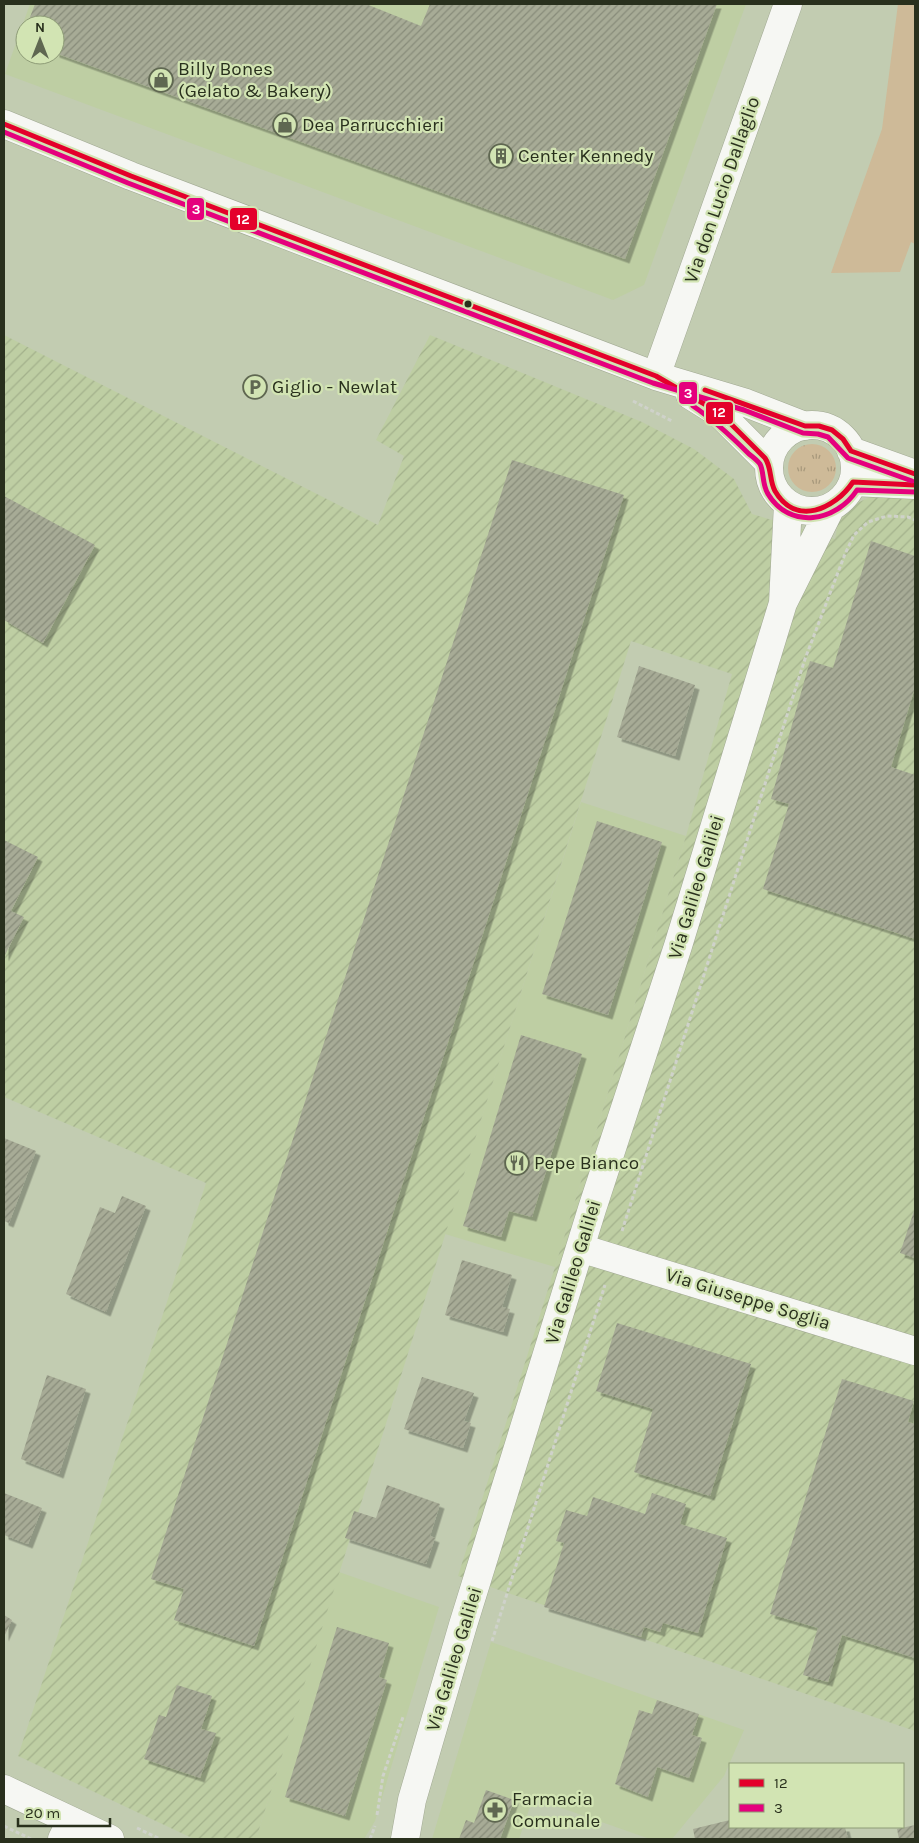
<svg xmlns="http://www.w3.org/2000/svg" width="919" height="1843" font-family="Karla,sans-serif">
	<style>
		.built { fill: #becea3; fill-rule: evenodd }
		.industrial { fill: url(#industrial-furrows) }
		.grass { fill: url(#grass-tufts) }
		.pitch { fill: #ceba98 }
		.building { fill: url(#building-hatch); filter: url(#shadow) }
		.lines { fill: none; stroke-linecap: round; stroke-linejoin: round }
		.street-casing { stroke: #a0a892; stroke-width: 29 }
		.secondary-casing { stroke: #a0a892; stroke-width: 29 }
		.path { stroke: #cfd2ca; stroke-width: 3; stroke-dasharray: 4 2.5; stroke-linecap: butt }
		.street { stroke: #f6f7f3; stroke-width: 28 }
		.secondary { stroke: #f6f7f3; stroke-width: 28 }
		.bus-1-casing { stroke: #d2e4b3; stroke-width: 9 }
		.bus-2-casing { stroke: #d2e4b3; stroke-width: 9 }
		.bus-1 { stroke: #e4002b; stroke-width: 5 }
		.bus-2 { stroke: #e5007d; stroke-width: 5 }
		.bus-dot { fill: #29301d; stroke: #d2e4b3; stroke-width: 2 }
		.labels { text-anchor: middle; dominant-baseline: central; stroke-width: 4.5; stroke-linejoin: round; paint-order: stroke }
		.poi-label { font-size: 19px; fill: #29301d; stroke: #d2e4b3; text-anchor: start }
		.street-label { font-size: 19px; fill: #29301d; stroke: #d2e4b3 }
		.line-badge { stroke: #d2e4b3; stroke-width: 2 }
		.badge-label { font-size: 14px; text-anchor: middle; font-weight: bold; fill: #fff }
	</style>
	<defs>
		<pattern id="industrial-furrows" width="10" height="10" patternUnits="userSpaceOnUse" patternTransform="scale(1.25)"><rect width="10" height="10" fill="#becea3"/><path d="M-1 1l2-2M0 10L10 0M9 11l2-2" fill="none" stroke="#a3b18c"/></pattern>
		<pattern id="grass-tufts" width="24" height="20" patternUnits="userSpaceOnUse" patternTransform="scale(1.25)"><rect width="24" height="20" fill="#ceba98"/><path d="M3 7l-1-3M5 7V3M7 7l1-3M15 17l-1-3M17 17v-4M19 17l1-3" fill="none" stroke="#a7987b"/></pattern>
		<pattern id="building-hatch" width="6" height="6" patternUnits="userSpaceOnUse" patternTransform="scale(1.25)"><rect width="6" height="6" fill="#a7ab96"/><path d="M-1 1l2-2M0 6l6-6M5 7l2-2" fill="none" stroke="#888c7a"/></pattern>
		<filter id="shadow"><feDropShadow dx="4.5" dy="4.5" stdDeviation="0" flood-color="#0004"/></filter>
	</defs>
	<rect width="100%" height="100%" fill="#c2ccb1"/>
	<!-- built -->
	<path class="built" d="M30 4H746L644 285 613 300 5 74ZM25 25H55V55H25Z
		M581 802 686 836 555 1267 445 1234Z
		M339 1572 439 1607 375 1821 364 1839H256Z
		M491 1642 744 1730 724 1776 672 1839H650L533 1798 519 1839H432Z"/>
	<!-- industrial -->
	<path class="industrial" d="M4 335 378 525 404 456 376 440 430 335 642 422 694 449 734 479 752 514 835 539 838 523 849 507 870 497 902 494 915 497V1731L458 1576 555 1267 686 836 732 674 631 641 256 1839H194L18 1756 206 1183 4 1097Z"/>
	<!-- grass -->
	<path class="grass" d="M788 468a24 24 0 1 1 48 0a24 24 0 1 1-48 0Z"/>
	<!-- pitch -->
	<path class="pitch" d="M898 4H915V244L911 242 900 272 831 273 882 129Z"/>
	<!-- building -->
	<path class="building" d="M35 4H366L421 26 430 4H717L625 259 55 53V25H27Z
		M512 460 624 495 254 1646 174 1620 184 1589 151 1579Z
		M4 496 95 545 43 643 4 620Z
		M871 541 915 556V687L891 767 915 775V939L763 889 789 804 771 799 810 661 833 668Z
		M639 666 695 685 675 756 617 737Z
		M597 821 662 842 608 1015 542 994Z
		M4 840 38 857 11 911 24 917 4 957Z
		M521 1035 582 1054 532 1217 509 1211 501 1237 463 1226Z
		M4 1138 36 1151 9 1223 4 1221Z
		M122 1196 146 1206 106 1312 66 1294 100 1207 115 1213Z
		M915 1208V1258L900 1253Z
		M462 1260 512 1275 502 1307 510 1309 503 1332 445 1315Z
		M617 1323 751 1364 710 1496 634 1472 653 1409 596 1391Z
		M47 1375 86 1389 59 1474 21 1459Z
		M422 1377 474 1393 464 1421 471 1423 463 1448 404 1429Z
		M842 1379 914 1401 908 1422 915 1424V1658L842 1635 828 1682 803 1675 818 1628 770 1614Z
		M387 1485 440 1504 430 1536 435 1538 426 1564 345 1538 354 1511 376 1518Z
		M4 1493 42 1508 28 1544 4 1535Z
		M652 1493 686 1504 680 1524 727 1538 698 1633 663 1623 660 1632 644 1627 641 1637 544 1607 564 1543 556 1541 566 1510 587 1516 593 1497 645 1514Z
		M4 1615 12 1620 4 1637Z
		M337 1627 389 1643 379 1677 387 1680 345 1816 285 1797Z
		M177 1685 212 1696 201 1729 216 1733 200 1778 144 1759 159 1715 166 1717Z
		M657 1700 699 1714 692 1735 702 1738 689 1778 657 1767 648 1797 615 1784 639 1710 652 1714Z
		M486 1790 514 1800 500 1839H459L466 1820 474 1823Z
		M730 1820V1827H845L848 1839H695L693 1829Z
		M915 1825V1839H899L897 1829Z"/>
	<g class="lines">
		<!-- street casing -->
		<g class="street-casing">
			<path id="street" d="M4 124 131 176 656 376 746 403 805 426
				M656 376 788 4
				M690 395 719 413 769 463
				M769 468a43 43 0 1 1 86 0a43 43 0 1 1-86 0Z
				M851 451 915 474
				M853 482 915 485
				M788 504 783 603 831 507
				M580 1248 915 1351
				M62 1839 71 1821
				M405 1839 412 1800 463 1625 592 1209 678 946 783 603"/>
		</g>
		<!-- secondary casing -->
		<g class="secondary-casing">
			<path id="secondary" d="M4 1789 110 1839"/>
		</g>
		<!-- path -->
		<path class="path" d="M633 401 672 421
			M622 1231 805 659 845 554 854 535 868 522 887 516 908 517 915 520
			M492 1641 605 1285
			M377 1815 383 1776 403 1717
			M4 1826 31 1839
			M137 1828 160 1839
			M370 1839 375 1826"/>
		<!-- street -->
		<use href="#street" class="street"/>
		<!-- secondary -->
		<use href="#secondary" class="secondary"/>
		<!-- bus-1 casing -->
		<g class="bus-1-casing">
			<path id="bus-1" d="M4 124 131 176 656 376 720 413 765 458C772 468 769 480 775 491 796 527 835 509 853 482L915 485
				M705 390 805 426H819L832 430 843 439 851 451 915 474"/>
		</g>
		<!-- bus-2 casing -->
		<g class="bus-2-casing">
			<path id="bus-2" d="M4 132 128 183 653 383 744 410 803 433 818 434 828 437 848 458 912 481
				M693 406C714 420 731 436 749 454 753 457 757 460 760 464 764 471 762 485 768 494 790 530 836 522 857 490L915 492"/>
		</g>
		<!-- bus-1 -->
		<use href="#bus-1" class="bus-1"/>
		<!-- bus-2 -->
		<use href="#bus-2" class="bus-2"/>
	</g>
	<!-- icons -->
	<defs>
		<g id="shop-ring" transform="scale(1.25)"><circle r="9.5" fill="#d2e4b3" stroke="#5f6751" stroke-width="1.5"/><path d="M-5-2.5h2.3a2.7 3.5 0 0 1 5.4 0H5L5.5 6h-11ZM-1.5-2.5h3a1.5 2.3 0 0 0-3 0Z" fill="#5f6751"/></g>
		<g id="building-ring" transform="scale(1.25)"><circle r="9.5" fill="#d2e4b3" stroke="#5f6751" stroke-width="1.5"/><path d="M-4-6H4V6H1V3H-1V6H-4ZM-2.5-4.3h1.7v1.8h-1.7ZM.8-4.3h1.7v1.8H.8ZM-2.5-1h1.7V.8h-1.7ZM.8-1h1.7V.8H.8Z" fill="#5f6751"/></g>
		<g id="parking-ring" transform="scale(1.25)"><circle r="9.5" fill="#d2e4b3" stroke="#5f6751" stroke-width="1.5"/><path d="M-3.5-5.5H1a3.5 3.5 0 0 1 0 7H-1V5.5H-3.5ZM-1-3.4V-.6H.8a1.4 1.4 0 0 0 0-2.8Z" fill="#5f6751"/></g>
		<g id="restaurant-ring" transform="scale(1.25)"><circle r="9.5" fill="#d2e4b3" stroke="#5f6751" stroke-width="1.5"/><path d="M-5-6h1v4h1v-4h1v4h1v-4h1v5L-1.5 .5V6h-2V.5L-5-1ZM5-6V6H3V1.5H1.5Q1.5-4 5-6Z" fill="#5f6751"/></g>
		<g id="pharmacy-ring" transform="scale(1.25)"><circle r="9.5" fill="#d2e4b3" stroke="#5f6751" stroke-width="1.5"/><path d="M-2-6h4v4h4v4h-4v4h-4v-4h-4v-4h4Z" fill="#5f6751"/></g>
	</defs>
	<g fill-rule="evenodd">
		<use href="#shop-ring" x="161" y="80"/>
		<use href="#shop-ring" x="285" y="125"/>
		<use href="#building-ring" x="501" y="156"/>
		<use href="#parking-ring" x="255" y="387"/>
		<use href="#restaurant-ring" x="517" y="1163"/>
		<use href="#pharmacy-ring" x="495" y="1810"/>
	</g>
	<!-- markers -->
	<circle class="bus-dot" cx="468" cy="304" r="4.5"/>
	<g class="labels">
		<!-- poi labels -->
		<g class="poi-label">
			<text x="178" y="69">Billy Bones<tspan x="178" dy="22">(Gelato &amp; Bakery)</tspan></text>
			<text x="302" y="125">Dea Parrucchieri</text>
			<text x="518" y="156">Center Kennedy</text>
			<text x="272" y="387">Giglio - Newlat</text>
			<text x="534" y="1163">Pepe Bianco</text>
			<text x="512" y="1799">Farmacia<tspan x="512" dy="22">Comunale</tspan></text>
		</g>
		<!-- street labels -->
		<g class="street-label">
			<text transform="translate(722 190) rotate(-71)">Via don Lucio Dallaglio</text>
			<text transform="translate(696 887) rotate(-73)">Via Galileo Galilei</text>
			<text transform="translate(573 1272) rotate(-73)">Via Galileo Galilei</text>
			<text transform="translate(748 1299) rotate(17)">Via Giuseppe Soglia</text>
			<text transform="translate(454 1659) rotate(-73)">Via Galileo Galilei</text>
		</g>
	</g>
	<g class="line-badge">
		<rect x="186" y="197" width="19" height="24" rx="5" fill="#e5007d"/>
		<rect x="229" y="207" width="29" height="24" rx="5" fill="#e4002b"/>
		<rect x="678" y="381" width="20" height="24" rx="5" fill="#e5007d"/>
		<rect x="705" y="401" width="29" height="24" rx="5" fill="#e4002b"/>
	</g>
	<g class="badge-label">
		<text x="196" y="214">3</text>
		<text x="243" y="224">12</text>
		<text x="688" y="398">3</text>
		<text x="719" y="417">12</text>
	</g>
	<!-- border -->
	<rect width="919" height="1843" fill="none" stroke="#29301d" stroke-width="10"/>
	<!-- legend -->
	<rect x="729" y="1763" width="175" height="65" fill="#d2e4b3" stroke="#8e9c77"/>
	<rect x="739" y="1779" width="25" height="8" fill="#e4002b" stroke="#8e9c77"/>
	<text x="774" y="1788" font-size="15" fill="#29301d">12</text>
	<rect x="739" y="1804" width="25" height="8" fill="#e5007d" stroke="#8e9c77"/>
	<text x="774" y="1813" font-size="15" fill="#29301d">3</text>
	<!-- north arrow -->
	<g transform="translate(40 40)"><circle r="24" fill="#d2e4b3" stroke="#8e9c77"/>
	<path d="M0-4L9 19L0 12L-9 19Z" fill="#5f6751"/>
	<text y="-8" font-size="14" font-weight="bold" text-anchor="middle" fill="#29301d">N</text>
	</g>
	<!-- scale -->
	<path d="M18 1818v8h92v-8" fill="none" stroke="#29301d" stroke-width="2.5"/>
	<text x="25" y="1818" font-size="15" fill="#29301d" stroke="#d2e4b3" stroke-width="4" paint-order="stroke">20 m</text>
</svg>
